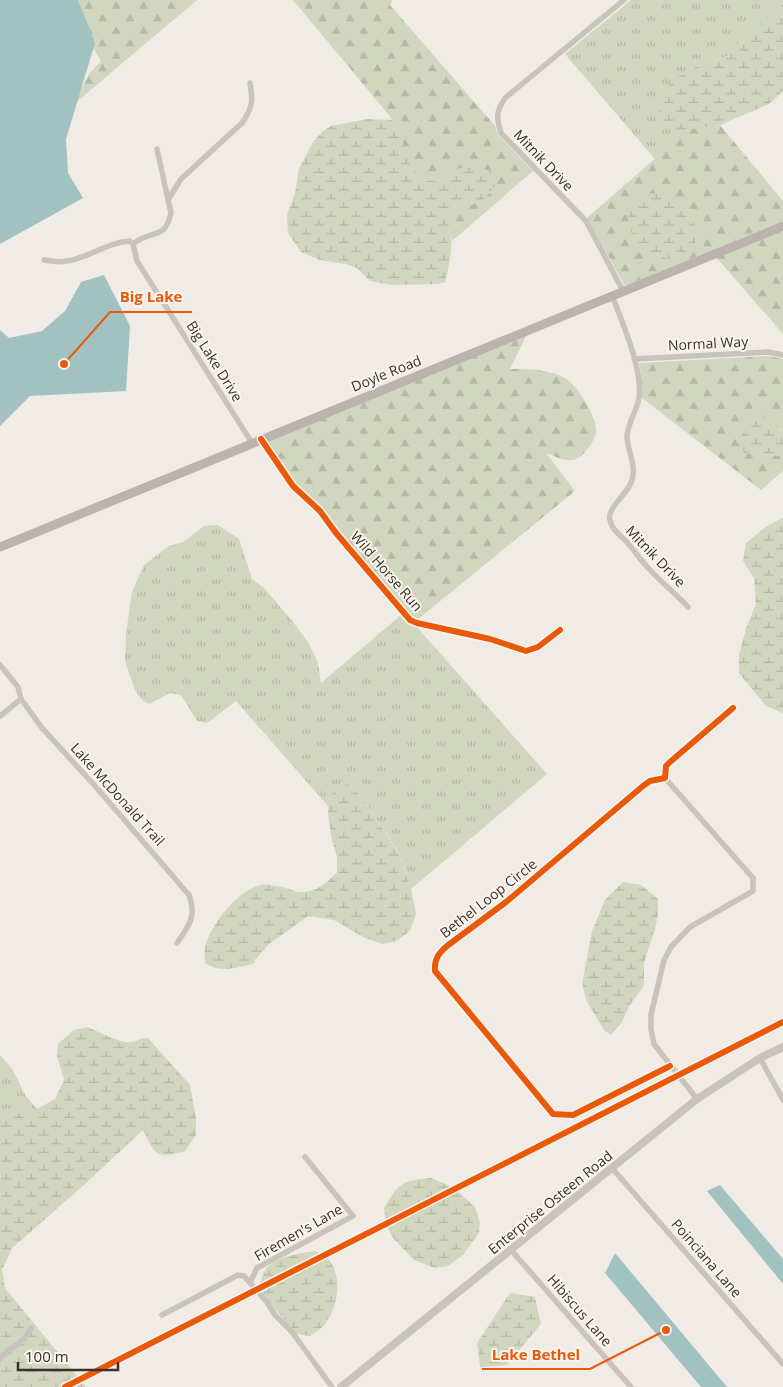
<svg xmlns="http://www.w3.org/2000/svg" width="783" height="1387" font-family="'Open Sans',sans-serif">
	<style>
		.grass { fill: url(#grass-tufts) }
		.forest { fill: url(#forest-firs) }
		.wetland { fill: url(#wetland-marsh) }
		.water { fill: #a1c2c1 }
		.lines { fill: none; stroke-linecap: round; stroke-linejoin: round }
		.minor { stroke: #c9c3be; stroke-width: 5.5 }
		.tertiary { stroke: #c9c3be; stroke-width: 8 }
		.secondary { stroke: #bab3ae; stroke-width: 9 }
		.cycleway-casing { stroke: #fbf5ee; stroke-width: 9 }
		.cycleway { stroke: #e8590c; stroke-width: 6 }
		.labels { text-anchor: middle; dominant-baseline: central; stroke-width: 4; stroke-linejoin: round; paint-order: stroke }
		.street-label { font-size: 14px; fill: #3b302b; stroke: #fbf5ee }
		.leader { fill: none; stroke: #e8590c; stroke-width: 2 }
		.callout-dot { fill: #e8590c; stroke: #fbf5ee; stroke-width: 2 }
		.callout-label { font-size: 15px; text-anchor: middle; font-weight: bold; fill: #e8590c; stroke: #fbf5ee; stroke-width: 4; stroke-linejoin: round; paint-order: stroke }
	</style>
	<defs>
		<pattern id="grass-tufts" width="24" height="20" patternUnits="userSpaceOnUse" patternTransform="scale(1.25)"><rect width="24" height="20" fill="#d1d6bf"/><path d="M3 7l-1-3M5 7V3M7 7l1-3M15 17l-1-3M17 17v-4M19 17l1-3" fill="none" stroke="#b4b8a4"/></pattern>
		<pattern id="forest-firs" width="22" height="20" patternUnits="userSpaceOnUse" patternTransform="scale(1.25)"><rect width="22" height="20" fill="#d1d6bf"/><path d="M5 1l3.5 6h-7zM16 11l3.5 6h-7z" fill="#b4b8a4"/></pattern>
		<pattern id="wetland-marsh" width="20" height="14" patternUnits="userSpaceOnUse" patternTransform="scale(1.25)"><rect width="20" height="14" fill="#d1d6bf"/><path d="M1 5h8M5 5V1M11 12h8M15 12V8" fill="none" stroke="#b4b8a4"/></pattern>
	</defs>
	<rect width="100%" height="100%" fill="#f0ebe5"/>
	<!-- grass -->
	<path class="grass" d="M631 0H783V11L773 15 727 56 690 69 677 131 690 128 655 159 565 54Z
		M218 525 239 539 252 579 265 589 294 623 309 644 318 663 321 683 401 615 408 622 416 626 547 774 411 889 399 853 363 799 349 784 328 800V806L236 701 207 723 197 721 181 695 170 693 149 704 142 700 135 690 125 661 126 634 132 592 144 565 169 546 183 542 204 526Z
		M0 1055 13 1070 25 1095 37 1109 12 1114 0 1120Z"/>
	<!-- forest -->
	<path class="forest" d="M69 0H197L74 104 89 74 101 61 74 17Z
		M293 0H392L390 5 495 126 498 135 533 171 452 241 448 212 457 204H474L452 171 440 180 427 181 412 170 393 120Z
		M720 125 783 201V221L625 286 587 218 690 128Z
		M783 230V334L716 257Z
		M527 334 510 369C527 369 547 369 563 377 577 384 597 416 596 432 595 441 584 456 576 459 566 463 555 456 546 453L575 491 417 620 406 611 339 531 323 509 296 484 267 442Z
		M768 356 783 359V430L778 426 744 453 783 456V471L761 490 642 398 641 373 639 363Z"/>
	<!-- wetland -->
	<path class="wetland" d="M783 11V91L769 104 720 125 677 131 665 123 657 106 661 93 675 79 690 69 727 56 751 30 773 15Z
		M368 119 393 120 401 136 412 170 427 181 440 180 452 171 471 164 490 171 495 185C484 203 478 204 457 204L449 212C453 238 452 256 445 282L438 284 392 285 370 281 357 268 346 264 320 260 301 252 288 233 287 215 295 193 299 169 313 142 323 131 331 126Z
		M652 193 663 195 678 207 694 223 699 234 694 245 686 253 668 259 641 249C624 220 620 210 652 193Z
		M760 413 783 430V456L744 453 741 436Z
		M783 518V713L766 706 739 673V655L746 629 756 604 754 578 743 561 746 543 767 526Z
		M349 784 363 799 399 854 411 889 416 914 410 931 396 941 382 944 365 938 334 920 308 916 269 944 254 961 255 963C239 967 220 974 205 963 205 958 204 952 205 948 210 925 237 891 260 885 264 884 270 885 275 886 284 886 293 892 301 892 316 893 328 882 337 872V857L331 836 328 813V800L337 788Z
		M623 882 641 885 658 899V914L655 929 644 963V986L629 1006 622 1022 611 1035 604 1030 587 1002 582 984 592 931 605 900Z
		M88 1027C98 1032 122 1044 132 1042 139 1041 139 1038 148 1038L190 1085 196 1117V1135L185 1151C156 1159 156 1156 143 1130L85 1184 12 1248 2 1270 5 1288 86 1387H0V1120L12 1114 37 1109 55 1099 64 1080 57 1056 58 1044 74 1030Z
		M431 1178 454 1188 475 1207 480 1223 479 1233 463 1255 448 1266 435 1268 414 1260 393 1238 386 1224 384 1208C398 1184 402 1180 431 1178Z
		M316 1251C320 1254 327 1257 329 1260 343 1278 338 1307 325 1324 321 1329 315 1333 310 1336L296 1334 264 1295 260 1284C262 1279 263 1272 266 1269 278 1256 300 1253 316 1251Z
		M510 1293 535 1297 541 1324 507 1365 480 1367 477 1343Z"/>
	<!-- water -->
	<path class="water" d="M0 0H78L95 43 66 139 68 173 83 198 0 244Z
		M104 275 130 326 126 391 30 396 0 426V330L9 338 42 331 65 311 81 282Z
		M720 1185 783 1259V1284L707 1191Z
		M615 1253 727 1387H701L605 1273Z"/>
	<g class="lines">
		<!-- minor -->
		<path class="minor" d="M168 200 181 179 242 123C253 107 253 100 250 83
			M133 244C151 229 165 241 171 213L157 149
			M44 260C52 261 59 263 67 261 89 258 107 242 130 241L133 244 137 261 252 443
			M623 291 586 221 501 133C496 117 496 112 505 98L624 0
			M612 295C622 323 643 368 639 398 637 411 627 423 627 438 628 450 635 463 633 475 632 492 606 507 610 520 612 530 619 534 626 541 634 550 641 561 650 570 662 583 676 594 688 607
			M634 359 768 352 783 355
			M261 439 293 486 320 511 336 533 410 620 417 623 490 639 526 651 538 647 560 630
			M0 665 18 687 21 699 42 728 96 787 189 895C197 917 189 925 177 943
			M0 716 21 699
			M665 778 753 878V891L690 927 671 947 664 960 651 1015V1029L654 1044 697 1099
			M760 1058 783 1100
			M670 1066 573 1115 553 1114 435 971C434 959 439 953 447 946L506 902 643 786 650 781 665 778 666 766 670 762 733 708
			M612 1168 783 1364
			M511 1250 631 1387
			M250 1283 257 1268 353 1216 305 1157
			M162 1315 238 1275 244 1276 267 1302 275 1315 292 1332 332 1387
			M0 1359C9 1347 25 1343 31 1328"/>
		<!-- tertiary -->
		<path class="tertiary" d="M341 1387 697 1099 760 1058 783 1047"/>
		<!-- secondary -->
		<path class="secondary" d="M0 547 783 226"/>
		<!-- cycleway casing -->
		<g class="cycleway-casing">
			<path id="cycleway" d="M261 439 293 486 320 511 336 533 410 620 417 623 490 639 526 651 538 647 560 630
				M670 1066 573 1115 553 1114 435 971C434 959 439 953 447 946L506 902 643 786 650 781 665 778 666 766 670 762 733 708
				M65 1387 783 1022"/>
		</g>
		<!-- cycleway -->
		<use href="#cycleway" class="cycleway"/>
	</g>
	<g class="labels">
		<!-- street labels -->
		<g class="street-label">
			<text transform="translate(544 160) rotate(46)">Mitnik Drive</text>
			<text transform="translate(708 343) rotate(-3)">Normal Way</text>
			<text transform="translate(215 361) rotate(58)">Big Lake Drive</text>
			<text transform="translate(386 373) rotate(-22)">Doyle Road</text>
			<text transform="translate(656 556) rotate(46)">Mitnik Drive</text>
			<text transform="translate(387 571) rotate(49)">Wild Horse Run</text>
			<text transform="translate(118 794) rotate(48)">Lake McDonald Trail</text>
			<text transform="translate(488 898) rotate(-38)">Bethel Loop Circle</text>
			<text transform="translate(550 1202) rotate(-39)">Enterprise Osteen Road</text>
			<text transform="translate(298 1232) rotate(-30)">Firemen's Lane</text>
			<text transform="translate(707 1258) rotate(49)">Poinciana Lane</text>
			<text transform="translate(580 1310) rotate(49)">Hibiscus Lane</text>
		</g>
	</g>
	<!-- callouts -->
	<path class="leader" d="M64 364L110 312H192M666 1330L590 1369H482"/>
	<g class="callout-dot">
		<circle cx="64" cy="364" r="5"/>
		<circle cx="666" cy="1330" r="5"/>
	</g>
	<g class="callout-label">
		<text x="151" y="302">Big Lake</text>
		<text x="536" y="1360">Lake Bethel</text>
	</g>
	<!-- scale -->
	<path d="M18 1362v8h100v-8" fill="none" stroke="#3b302b" stroke-width="2.5"/>
	<text x="25" y="1362" font-size="15" fill="#3b302b" stroke="#fbf5ee" stroke-width="4" paint-order="stroke">100 m</text>
</svg>
